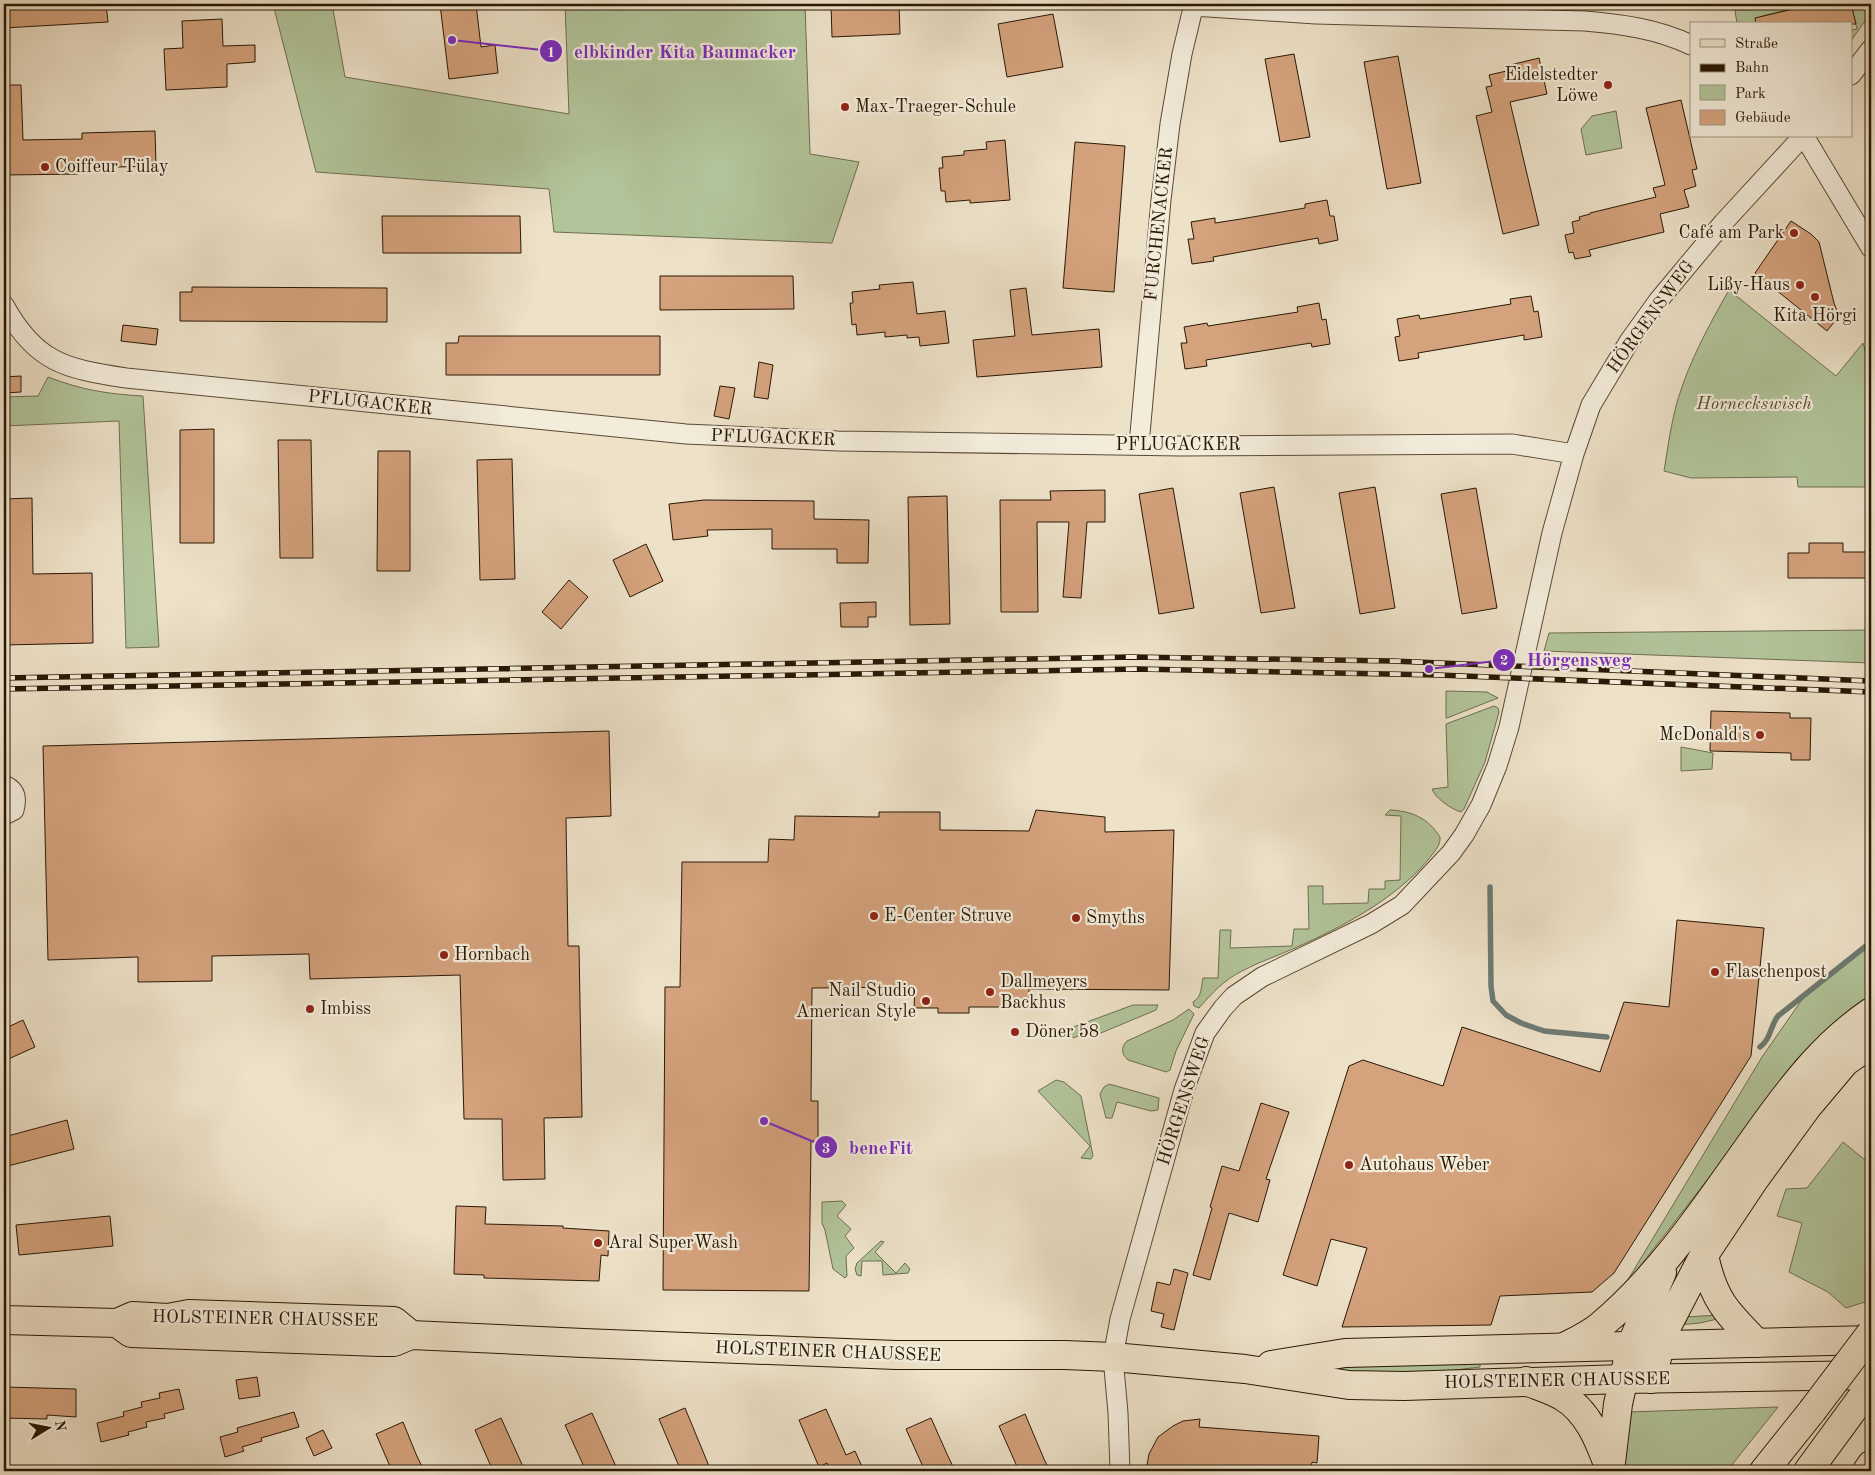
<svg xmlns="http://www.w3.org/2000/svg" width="1875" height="1475" font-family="'Old Standard TT',serif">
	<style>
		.green { fill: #b2c49a; stroke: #6e6e4f }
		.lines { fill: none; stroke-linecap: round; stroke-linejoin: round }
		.stream { stroke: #6d7a71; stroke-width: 5.5 }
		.building { fill: #d4a27d; stroke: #291804 }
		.minor-casing { stroke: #5a4a35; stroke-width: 21 }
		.primary-casing { stroke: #291804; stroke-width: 30 }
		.motorway-casing { stroke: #291804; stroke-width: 30 }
		.minor { stroke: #f3ecdb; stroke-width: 19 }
		.primary { stroke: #ede1c8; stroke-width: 28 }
		.motorway { stroke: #ede1c8; stroke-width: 28 }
		.rail-casing { stroke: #291804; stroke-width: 5.5 }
		.rail { stroke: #f3ecdb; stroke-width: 4; stroke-dasharray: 11; stroke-linecap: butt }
		.motorway-bridge-casing { stroke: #291804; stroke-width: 30; stroke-linecap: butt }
		.motorway-bridge { stroke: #ede1c8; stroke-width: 28 }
		.poi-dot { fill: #8f2418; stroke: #f3ecdb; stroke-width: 2 }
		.labels { text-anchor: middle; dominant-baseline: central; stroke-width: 4.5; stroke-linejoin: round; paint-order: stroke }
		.poi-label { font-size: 18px; fill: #291804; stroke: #f3ecdb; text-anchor: start }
		.street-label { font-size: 18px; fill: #291804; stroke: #f3ecdb }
		.park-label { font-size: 18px; font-style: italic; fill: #524c31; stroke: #f3ecdb }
		.leader { fill: none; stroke: #7b2cbf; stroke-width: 2 }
		.callout-dot { fill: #7b2cbf; stroke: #f3ecdb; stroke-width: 2 }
		.mark-label { font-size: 15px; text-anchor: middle; font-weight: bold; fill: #fff }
		.callout-label { font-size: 19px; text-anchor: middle; font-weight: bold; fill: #7b2cbf; stroke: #f3ecdb; stroke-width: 4.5; stroke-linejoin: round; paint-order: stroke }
	</style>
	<rect width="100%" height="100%" fill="#ede1c8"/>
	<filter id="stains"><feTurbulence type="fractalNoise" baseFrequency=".004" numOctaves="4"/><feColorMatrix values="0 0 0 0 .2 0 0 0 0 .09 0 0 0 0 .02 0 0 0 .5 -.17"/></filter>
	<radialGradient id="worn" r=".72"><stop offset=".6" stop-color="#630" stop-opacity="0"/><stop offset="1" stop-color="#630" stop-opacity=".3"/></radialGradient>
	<!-- green -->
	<path class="green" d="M273 4H332L345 77 569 114 565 4H805L810 154 859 162 832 243 554 232 549 189 316 172Z
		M1734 4H1738L1739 10 1774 9V4H1790L1791 9 1762 16 1763 24H1737Z
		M1851 4H1871V12L1851 41V30L1857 29Z
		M1616 111 1622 148 1586 155 1581 129 1592 116Z
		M1729 290 1836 376 1863 343 1868 362 1871 361V487H1798L1797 477 1691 478 1664 471C1668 447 1671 423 1678 399 1690 360 1709 325 1729 290Z
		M48 377C82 390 107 394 143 396L159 647 126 648 119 421 4 426V397L38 396Z
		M1871 630V663L1544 651 1549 633Z
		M1446 691 1487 692 1498 698 1447 718H1446Z
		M1494 706 1498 708 1499 712 1485 762 1464 809 1461 812C1451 809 1435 798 1432 789L1448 787 1446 724Z
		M1681 747 1713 753 1712 769 1681 771Z
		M1390 810C1412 811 1428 818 1440 837 1441 846 1433 853 1428 860 1394 900 1342 927 1295 948 1277 956 1259 962 1242 971 1224 980 1212 993 1199 1008L1194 1006 1193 1002C1202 997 1201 987 1203 978H1218L1220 930H1231L1230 948 1292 946 1294 929H1309L1308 886H1323V904L1368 903 1369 889H1385V881L1400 880 1401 816 1385 815Z
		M1871 941V997L1859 1003 1826 1030 1796 1060 1761 1111 1623 1288 1762 1057 1808 991Z
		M1133 1005H1158L1156 1010 1096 1035H1081L1073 1038 1068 1029Z
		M1189 1009 1194 1014 1176 1051 1170 1070 1166 1072 1128 1060C1121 1054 1121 1047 1127 1041L1173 1020Z
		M1056 1080 1064 1082 1081 1096 1093 1156 1091 1159 1081 1158 1090 1146 1038 1091Z
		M1109 1084 1159 1098 1158 1110 1151 1111 1117 1102 1112 1118H1106L1100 1094 1104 1087Z
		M1843 1142 1871 1165V1296L1868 1301 1846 1308 1828 1292 1789 1272 1802 1223 1777 1216 1786 1189 1807 1188Z
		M842 1201 846 1205 837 1216 851 1229 845 1236 854 1248 846 1256 847 1276 845 1278 833 1269 825 1230 822 1223V1202Z
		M881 1241 884 1242 875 1252 896 1273 905 1263 910 1269 908 1273 883 1275 882 1261H862L861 1276 857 1275 855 1269 857 1263Z
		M1721 1315 1722 1318 1700 1323 1678 1325 1684 1317Z
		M1480 1363V1367L1447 1371 1379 1375 1307 1367Z
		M1778 1407 1727 1471H1624L1628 1412Z"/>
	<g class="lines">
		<!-- stream -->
		<path class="stream" d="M1490 887 1491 986 1493 1001 1506 1015 1521 1023 1544 1031 1607 1037
			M1760 1047C1771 1039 1770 1026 1778 1016L1871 942"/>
	</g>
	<!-- building -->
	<path class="building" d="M4 4H106L108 22 4 28Z
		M440 4H476L481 47 495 45 498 73 449 79Z
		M831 4H899L900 34 832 37Z
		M1815 4H1851L1856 24H1756L1755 18Z
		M1053 14 1063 67 1007 77 998 24Z
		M222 19 223 46 255 45V62L227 64V87L166 90 164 49 183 48 182 21Z
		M1294 54 1310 137 1280 142 1265 59Z
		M1398 56 1421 183 1387 189 1364 62Z
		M1539 58 1547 94 1510 102 1539 225 1503 234 1476 116 1492 112 1486 87 1492 86 1489 75 1511 70 1510 65Z
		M4 85H21L23 140 82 139V133L155 131 156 166 78 168V174L7 175 6 125H4Z
		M1681 100 1697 169 1692 170 1696 186 1684 190 1689 207 1660 214 1664 232 1589 250 1591 256 1575 259 1573 252 1569 253 1565 235 1574 233 1572 222 1580 220 1579 217 1590 214V213L1656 197 1653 188 1665 185 1646 108Z
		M1005 140 1010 200 970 203V200L946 202 945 191H941L939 168H943L942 157 964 155V151L987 149 986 142Z
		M1075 142 1125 146 1114 292 1063 288Z
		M1327 200 1330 216H1334L1338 240 1319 244 1318 238 1213 257 1214 261 1192 264 1188 239H1194L1191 222 1215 218V223L1241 219 1305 208V204Z
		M382 216H520L521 253H383Z
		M1791 221 1811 234 1819 242 1834 303 1839 316 1827 331 1755 273Z
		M660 276H793L794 309 660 310Z
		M913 282 917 314 945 311 949 343 920 346 919 337 907 338V335L885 337V332L857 335 856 324 852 325 850 303H853L852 292 880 289 879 285Z
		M192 287 387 288V322L180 321V292H192Z
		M1026 288 1032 335 1099 329 1102 367 977 377 973 340 1015 336 1010 290Z
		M1531 296 1534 312 1538 311 1542 337 1524 340V335L1418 353 1419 358 1399 361 1395 337 1400 336 1397 319 1419 315 1420 319 1511 304 1510 299Z
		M1319 303 1322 320 1326 319 1330 344 1312 347 1311 343 1206 360 1207 366 1185 369 1181 343H1187L1184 327 1207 323 1208 326 1298 312 1297 307Z
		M123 325 158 329 156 345 121 341Z
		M459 336H660V375H446V343H458Z
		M759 362 773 365 768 399 754 397Z
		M21 376V392L4 393V377Z
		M720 386 735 388 729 419 714 416Z
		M214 429V543H180V430Z
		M278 440H311L313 558H280Z
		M378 451H410V571H377Z
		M512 459 515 579 480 580 477 460Z
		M1274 487 1295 608 1261 613 1240 493Z
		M1375 487 1395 608 1360 614 1339 493Z
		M1173 488 1194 608 1159 614 1139 494Z
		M1476 488 1497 608 1462 614 1441 494Z
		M1105 490V522H1087L1081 598 1063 597 1069 522H1037L1038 612H1001L1000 500H1051L1050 491Z
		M947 496 950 624 910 625 908 497Z
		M32 498 33 574 92 573 93 643 4 645V499Z
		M704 500 814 501V519L869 520 868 563H837V549H772V529L707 530 708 536 673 540 669 504Z
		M1809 543H1843V552H1871V578H1788V553H1809Z
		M646 544 663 581 630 597 613 560Z
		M569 580 588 597 561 629 542 612Z
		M876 602V617H868V627H841L840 603Z
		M1711 711 1790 713V718H1811L1810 760H1791V753L1710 751Z
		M609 731 611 816 566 818 568 946H579L582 1117 544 1118 545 1179 503 1180 502 1119H464L460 975 310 979 309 954 212 956V981L138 982V957L48 960 43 746Z
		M1036 810 1105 817V832L1174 830 1169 990 1029 989V1007H969V1013H938V1008H914L915 987 812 988 811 1101H818V1141H811L809 1291 663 1290 665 987H680L682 862H768L769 839 794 840 795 816 879 817V812H940V830L1029 831Z
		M1677 920 1764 928 1751 1056 1614 1273 1592 1292 1500 1296 1491 1325 1342 1327 1367 1248 1331 1239 1317 1286 1283 1275 1349 1066 1363 1060 1443 1086 1462 1027 1600 1072 1624 1002 1669 1007Z
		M23 1020 35 1047 4 1061V1029Z
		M1261 1103 1289 1112 1266 1179 1270 1180 1258 1222 1229 1213 1210 1280 1193 1275 1212 1208 1210 1207 1222 1166 1239 1171Z
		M67 1120 74 1149 4 1167V1137Z
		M456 1206 486 1207 485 1224 563 1226V1228L609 1231 608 1256 601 1255 599 1281 484 1278V1275L454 1274Z
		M110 1216 113 1246 19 1255 16 1225Z
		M1174 1269 1188 1273 1174 1330 1161 1327 1164 1314 1151 1311 1157 1282 1170 1285Z
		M257 1377 260 1396 239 1399 236 1380Z
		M4 1387 76 1389V1417L47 1415V1419L4 1418Z
		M179 1389 184 1409 164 1414 165 1418 146 1422 147 1427 128 1432 129 1435 101 1442 97 1423 124 1416 123 1412 142 1407 141 1402 160 1398 159 1393Z
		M685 1408 704 1454 711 1471H681L659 1419Z
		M826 1409 846 1455 855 1451 864 1471H831L827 1463 819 1467 799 1420Z
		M294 1412 299 1427 261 1438 262 1441 242 1447 244 1451 225 1457 220 1437 238 1432 237 1428Z
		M592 1413 618 1471H586L565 1425Z
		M1025 1414 1044 1459 1050 1471H1019L999 1426Z
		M501 1418 525 1471H493L475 1430Z
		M931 1418 947 1454 955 1471H925L906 1429Z
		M1200 1419 1199 1427 1319 1436 1317 1463 1312 1462 1311 1471H1146L1149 1454 1158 1437 1173 1426 1183 1421Z
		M403 1422 416 1454 424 1471H392L376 1434Z
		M323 1430 332 1448 314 1456 306 1438Z"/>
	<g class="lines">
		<!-- minor casing -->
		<g class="minor-casing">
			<path id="minor" d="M1193 6 1316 14 1585 21C1621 24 1658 29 1691 45
				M1851 75 1871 49
				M1804 136 1871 248
				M4 305C35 362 65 369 126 378L686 434 838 441 1181 446 1512 444 1574 454
				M1139 445 1161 200 1170 124 1182 54 1194 4
				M4 785C16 790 17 799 14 810L4 815
				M1120 1471 1118 1413 1113 1357 1120 1319 1184 1090 1205 1033 1223 1008 1234 996 1262 977 1371 924 1402 905 1451 853 1464 835 1481 805 1497 766 1509 727 1552 533 1574 454 1591 405 1630 340 1658 301 1723 223 1803 136"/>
		</g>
		<!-- primary casing -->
		<g class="primary-casing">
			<path id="primary" d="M4 1320 117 1323 133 1316 168 1318 189 1314 394 1321 411 1335
				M117 1323 131 1333 380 1342H394L411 1335 583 1343 896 1355H1065L1113 1357 1245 1369 1349 1385 1404 1386 1623 1379 1871 1375
				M1271 1365 1345 1353 1871 1340"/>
		</g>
		<!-- motorway casing -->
		<g class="motorway-casing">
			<path id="motorway" d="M1704 1255C1713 1299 1726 1312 1757 1343
				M1564 1347C1576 1341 1589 1335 1600 1326 1666 1271 1715 1193 1765 1124 1796 1081 1827 1042 1871 1012
				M1651 1379 1665 1330 1704 1255 1754 1180 1808 1106 1845 1062 1871 1044
				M1526 1381C1538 1386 1551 1390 1562 1396 1588 1411 1599 1440 1609 1467
				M1610 1471 1618 1404 1631 1346 1662 1272
				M1764 1471 1812 1411
				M1808 1471 1871 1385
				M1867 1471 1871 1465"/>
		</g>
		<!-- minor -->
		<use href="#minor" class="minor"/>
		<!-- primary -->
		<use href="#primary" class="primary"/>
		<!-- motorway -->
		<use href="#motorway" class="motorway"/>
		<!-- rail casing -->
		<g class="rail-casing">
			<path id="rail" d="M4 678 1132 657 1392 661 1871 681
				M4 689 1138 669 1438 675 1871 692"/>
		</g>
		<!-- rail -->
		<use href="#rail" class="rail"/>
		<!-- motorway-bridge casing -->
		<g class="motorway-bridge-casing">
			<path id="motorway-bridge" d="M1812 1411 1871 1333"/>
		</g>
		<!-- motorway-bridge -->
		<use href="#motorway-bridge" class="motorway-bridge"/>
	</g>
	<!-- markers -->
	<g class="poi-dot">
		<circle cx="1608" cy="85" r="5"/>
		<circle cx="845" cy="107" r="5"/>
		<circle cx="45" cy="167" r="5"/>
		<circle cx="1794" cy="233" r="5"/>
		<circle cx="1800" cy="285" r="5"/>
		<circle cx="1815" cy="297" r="5"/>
		<circle cx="1760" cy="735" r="5"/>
		<circle cx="874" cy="916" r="5"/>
		<circle cx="1076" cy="918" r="5"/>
		<circle cx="444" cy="955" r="5"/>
		<circle cx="1715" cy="972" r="5"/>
		<circle cx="990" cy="992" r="5"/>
		<circle cx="926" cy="1001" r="5"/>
		<circle cx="310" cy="1009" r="5"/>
		<circle cx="1015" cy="1032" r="5"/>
		<circle cx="1349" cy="1165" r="5"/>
		<circle cx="598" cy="1243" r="5"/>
	</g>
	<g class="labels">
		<!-- poi labels -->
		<g class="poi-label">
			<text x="1598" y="75" text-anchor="end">Eidelstedter<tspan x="1598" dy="21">Löwe</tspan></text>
			<text x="855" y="107">Max-Traeger-Schule</text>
			<text x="55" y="167">Coiffeur Tülay</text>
			<text x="1784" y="233" text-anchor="end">Café am Park</text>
			<text x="1790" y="285" text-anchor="end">Lißy-Haus</text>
			<text x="1815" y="316" text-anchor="middle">Kita Hörgi</text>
			<text x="1750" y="735" text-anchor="end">McDonald's</text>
			<text x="884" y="916">E-Center Struve</text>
			<text x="1086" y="918">Smyths</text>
			<text x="454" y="955">Hornbach</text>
			<text x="1725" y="972">Flaschenpost</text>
			<text x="1000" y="982">Dallmeyers<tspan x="1000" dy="21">Backhus</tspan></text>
			<text x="916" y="991" text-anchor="end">Nail Studio<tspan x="916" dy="21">American Style</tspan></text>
			<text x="320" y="1009">Imbiss</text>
			<text x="1025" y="1032">Döner 58</text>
			<text x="1359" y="1165">Autohaus Weber</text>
			<text x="608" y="1243">Aral SuperWash</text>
		</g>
		<!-- street labels -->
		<g class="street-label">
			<text transform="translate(1159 224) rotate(-84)">FURCHENACKER</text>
			<text transform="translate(1651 317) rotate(-54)">HÖRGENSWEG</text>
			<text transform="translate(370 403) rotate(6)">PFLUGACKER</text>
			<text transform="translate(773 438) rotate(2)">PFLUGACKER</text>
			<text x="1178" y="445">PFLUGACKER</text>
			<text transform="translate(1184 1101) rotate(-72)">HÖRGENSWEG</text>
			<text transform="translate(265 1319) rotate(1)">HOLSTEINER CHAUSSEE</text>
			<text transform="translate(828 1352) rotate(2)">HOLSTEINER CHAUSSEE</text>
			<text transform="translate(1557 1381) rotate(-1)">HOLSTEINER CHAUSSEE</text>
		</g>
		<!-- park labels -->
		<g class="park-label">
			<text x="1754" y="404">Horneckswisch</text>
		</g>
	</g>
	<!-- callouts -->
	<path class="leader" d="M452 40L551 51M1429 669L1504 660M764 1121L826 1147"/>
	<g class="callout-dot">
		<circle cx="452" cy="40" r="5"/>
		<circle cx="1429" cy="669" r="5"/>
		<circle cx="764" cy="1121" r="5"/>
		<circle cx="551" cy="51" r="12"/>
		<circle cx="1504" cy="660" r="12"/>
		<circle cx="826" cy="1147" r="12"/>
	</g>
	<g class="mark-label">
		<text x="551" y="57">1</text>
		<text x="1504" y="665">2</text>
		<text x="826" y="1153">3</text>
	</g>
	<g class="callout-label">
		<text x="685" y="58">elbkinder Kita Baumacker</text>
		<text x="1579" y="666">Hörgensweg</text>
		<text x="881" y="1154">beneFit</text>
	</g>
	<!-- margin -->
	<rect width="1875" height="1475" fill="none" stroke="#ede1c8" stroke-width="20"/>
	<rect x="5" y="5" width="1865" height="1465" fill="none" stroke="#291804" stroke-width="2.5"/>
	<rect x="10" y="10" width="1855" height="1455" fill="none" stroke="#291804"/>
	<!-- legend -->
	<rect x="1690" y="22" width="162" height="115" fill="#f3ecdb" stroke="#a29785"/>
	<rect x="1700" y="39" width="25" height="8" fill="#ede1c8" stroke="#a29785"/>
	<text x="1735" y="48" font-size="15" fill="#291804">Straße</text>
	<rect x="1700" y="64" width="25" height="8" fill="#291804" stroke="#a29785"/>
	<text x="1735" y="72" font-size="15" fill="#291804">Bahn</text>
	<rect x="1700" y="85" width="25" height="15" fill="#b2c49a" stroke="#a29785"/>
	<text x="1735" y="98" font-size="15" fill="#291804">Park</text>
	<rect x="1700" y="110" width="25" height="15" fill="#d4a27d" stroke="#a29785"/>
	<text x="1735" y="122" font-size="15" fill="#291804">Gebäude</text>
	<!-- north arrow -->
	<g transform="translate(48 1428) rotate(80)" stroke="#f3ecdb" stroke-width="4" paint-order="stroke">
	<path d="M0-4L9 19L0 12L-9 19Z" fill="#291804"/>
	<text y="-8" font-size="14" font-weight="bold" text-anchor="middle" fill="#291804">N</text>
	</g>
	<rect width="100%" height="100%" filter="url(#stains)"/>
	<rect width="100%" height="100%" fill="url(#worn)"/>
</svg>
